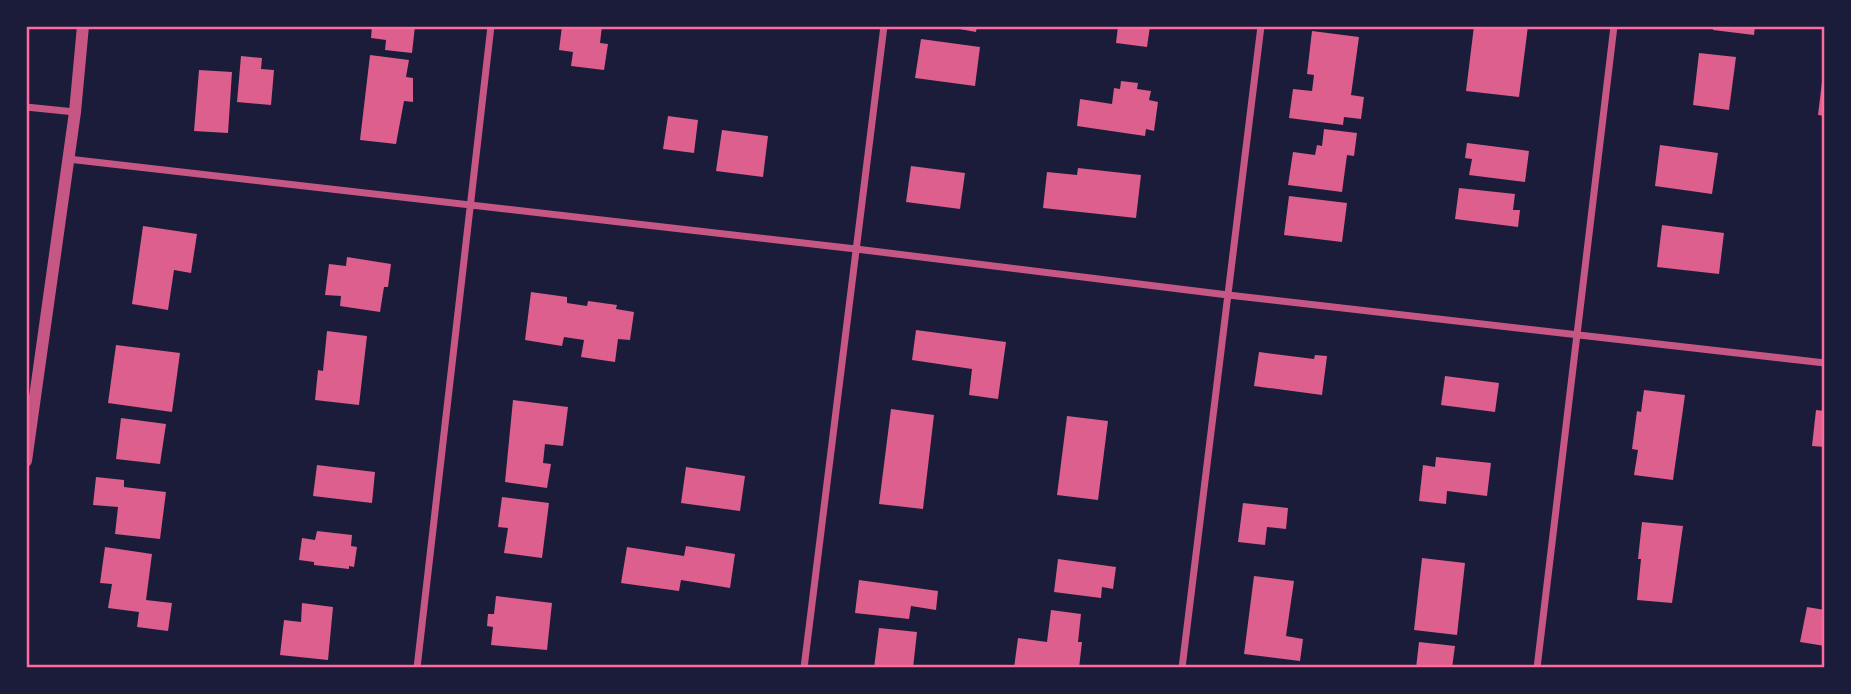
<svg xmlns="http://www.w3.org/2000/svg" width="1851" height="694" font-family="'Varela Round',sans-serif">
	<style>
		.building { fill: #dd5f8e }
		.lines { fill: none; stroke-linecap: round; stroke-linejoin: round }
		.minor { stroke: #c65784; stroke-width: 7 }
		.tertiary { stroke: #c65784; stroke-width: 12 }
		.neatline { fill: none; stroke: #ff6b9d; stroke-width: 2.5 }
	</style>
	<rect width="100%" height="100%" fill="#1b1b3a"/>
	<!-- building -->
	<path class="building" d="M372 26H415L412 53 385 50 386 40 371 38Z
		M562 26H602L600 43 608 44 604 70 571 66 573 52 559 50Z
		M943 26H977L976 32Z
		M1118 26H1150L1147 47 1116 43Z
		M1474 26H1528L1519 97 1466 91Z
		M1713 26H1755L1754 35 1713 30Z
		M1312 31 1359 37 1351 95 1364 97 1361 119 1344 117 1343 125 1289 118 1293 89 1312 91 1314 75 1307 74Z
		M921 39 980 47 975 86 915 78Z
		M1699 53 1736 57 1729 110 1693 105Z
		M370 55 409 60 406 77 413 78V102L404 101 396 144 360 140Z
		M241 56 262 58 261 69 274 70 271 105 237 102Z
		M199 70 232 72 228 133 194 131Z
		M1121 81 1138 83 1137 89 1151 91 1149 100 1158 102 1154 131 1146 129 1145 136 1077 126 1080 99 1112 104 1114 88 1120 89Z
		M1822 82H1825V116L1818 115Z
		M668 116 698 120 694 153 663 149Z
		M1324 129 1357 133 1354 156 1347 155 1342 192 1288 185 1293 152 1315 155 1317 145 1322 146Z
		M722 130 768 136 763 177 716 171Z
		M1467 143 1529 151 1525 182 1469 175 1472 159 1465 158Z
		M1660 145 1718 153 1712 194 1655 186Z
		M911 166 965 173 960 209 906 202Z
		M1078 168 1141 175 1136 218 1043 208 1047 172 1077 175Z
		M1459 188 1515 194 1513 210H1520L1518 227 1455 219Z
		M1289 196 1347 203 1342 242 1284 235Z
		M1662 225 1724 233 1719 274 1657 267Z
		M143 226 197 234 191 273 174 270 168 310 132 304Z
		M347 257 391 264 388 287H384L380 312 340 306 341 296 325 295 329 264 346 266Z
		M531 292 567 297V303L587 306 588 301 617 305 616 309 634 312 630 340 618 339 615 362 581 357 584 340 564 337 562 346 525 340Z
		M916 330 1006 342 998 399 969 395 972 369 912 360Z
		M327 331 367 336 359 405 315 400 318 370 323 371Z
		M116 345 180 353 172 412 108 403Z
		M1259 352 1314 359 1315 355 1327 356 1322 395 1254 386Z
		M1445 376 1499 383 1495 412 1441 405Z
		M1644 390 1685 395 1673 480 1634 475 1638 450 1632 449 1637 411 1641 412Z
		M513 400 568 407 563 446 545 444 543 463 551 464 547 488 505 482Z
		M891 409 934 415 923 509 879 504Z
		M1816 410 1825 411V447L1812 446Z
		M1067 416 1108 421 1098 500 1057 495Z
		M121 418 166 424 160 464 116 459Z
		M1436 457 1491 463 1487 496 1447 491 1446 504 1419 501 1423 465 1435 467Z
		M317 465 375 472 372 503 313 496Z
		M686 467 745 476 740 511 681 503Z
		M96 477 124 480V487L166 492 160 539 115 534 118 507 93 505Z
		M502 497 549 503 542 558 504 553 508 528 498 527Z
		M1243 503 1288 508 1286 529 1267 527 1265 545 1238 542Z
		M1642 522 1683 526 1672 603 1637 600 1641 559H1638Z
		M317 531 352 535 351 546 357 547 354 567 349 566V569L314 565V562L299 560 302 538 315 540Z
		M686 546 735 554 730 588 681 580 679 591 621 583 627 547 684 556Z
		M105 547 152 554 146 600 172 603 168 631 137 627 139 612 108 608 112 584 100 583Z
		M1422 558 1465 563 1457 635 1414 630Z
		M1058 559 1116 567 1113 589 1102 587 1101 598 1054 592Z
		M1254 576 1294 581 1286 636 1303 639 1300 661 1244 654Z
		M859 580 938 591 936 610 911 606 909 619 855 613Z
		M496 596 552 603 547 650 491 645 493 627 487 626 488 614H494Z
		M302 603 333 607 328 660 280 655 284 620 301 622Z
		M1807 607 1825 610V646L1800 642Z
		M1051 610 1081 614 1078 642H1082L1079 668H1014L1018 638 1047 642Z
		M879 628 917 632 913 668H874Z
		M1419 642 1455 646 1452 668H1416Z"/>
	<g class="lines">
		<!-- minor -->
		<path class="minor" d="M26 107 75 112
			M68 159 856 249 1228 295 1825 363
			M417 668 491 26
			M804 668 884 26
			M1182 668 1261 26
			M1537 668 1614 26"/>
		<!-- tertiary -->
		<path class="tertiary" d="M26 461 75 112 83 26"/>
	</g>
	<!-- border -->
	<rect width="1851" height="694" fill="none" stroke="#1b1b3a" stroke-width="56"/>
	<rect x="28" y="28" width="1795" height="638" class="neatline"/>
</svg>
